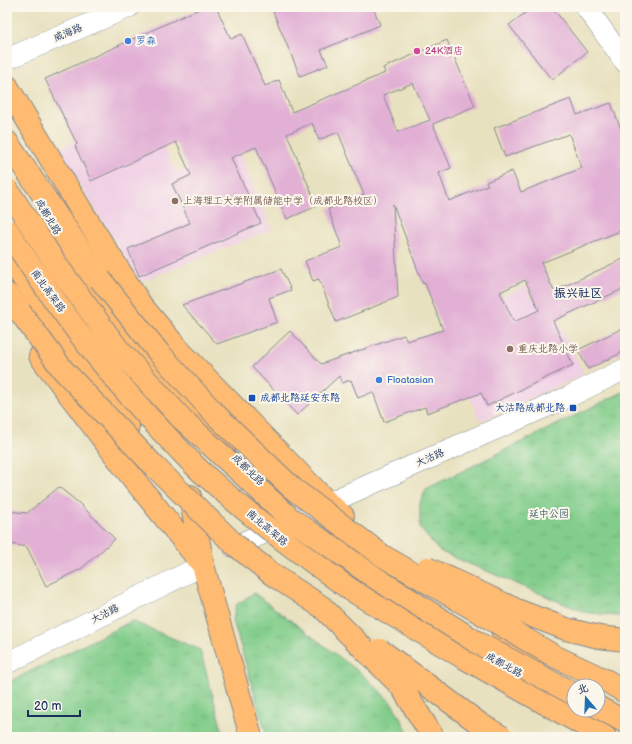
<svg xmlns="http://www.w3.org/2000/svg" width="632" height="744" font-family="'Balsamiq Sans','LXGW WenKai TC',sans-serif">
	<style>
		.built { fill: #f0d0e5 }
		.park { fill: url(#park-tufts); stroke: #4e7e74 }
		.building { fill: #e2b0d5; fill-rule: evenodd }
		.lines { fill: none; stroke-linecap: round; stroke-linejoin: round }
		.minor-casing { stroke: #82888e; stroke-width: 22 }
		.primary-casing { stroke: #82888e; stroke-width: 24 }
		.trunk-casing { stroke: #82888e; stroke-width: 24 }
		.minor { stroke: #fff; stroke-width: 21 }
		.primary { stroke: #febb71; stroke-width: 22 }
		.trunk { stroke: #febb71; stroke-width: 22 }
		.trunk-bridge-casing { stroke: #82888e; stroke-width: 24; stroke-linecap: butt }
		.trunk-bridge { stroke: #febb71; stroke-width: 22 }
		.shop-dot { fill: #3f7fe0; stroke: #fbf7ec; stroke-width: 1.5 }
		.hotel-dot { fill: #d1479c; stroke: #fbf7ec; stroke-width: 1.5 }
		.education-dot { fill: #8d6e63; stroke: #fbf7ec; stroke-width: 1.5 }
		.transit-dot { fill: #1a4fb4; stroke: #fbf7ec; stroke-width: 1.5 }
		.labels { text-anchor: middle; dominant-baseline: central; stroke-width: 4; stroke-linejoin: round; paint-order: stroke }
		.street-label { font-size: 10px; fill: #1b2f5e; stroke: #fbf7ec }
		.shop-label { font-size: 10px; fill: #366cbe; stroke: #fbf7ec; text-anchor: start }
		.hotel-label { font-size: 10px; fill: #b23c85; stroke: #fbf7ec; text-anchor: start }
		.education-label { font-size: 10px; fill: #785e54; stroke: #fbf7ec; text-anchor: start }
		.transit-label { font-size: 10px; fill: #164399; stroke: #fbf7ec; text-anchor: start }
		.park-label { font-size: 10px; fill: #3a5e6c; stroke: #fbf7ec }
		.quarter-label { font-size: 12px; font-weight: bold; fill: #1b2f5e; stroke: #fbf7ec }
	</style>
	<defs>
		<pattern id="park-tufts" width="24" height="20" patternUnits="userSpaceOnUse"><rect width="24" height="20" fill="#82cd8b"/><path d="M3 7l-1-3M5 7V3M7 7l1-3M15 17l-1-3M17 17v-4M19 17l1-3" fill="none" stroke="#70b07a"/></pattern>
	</defs>
	<rect width="100%" height="100%" fill="#fbf7ec"/>
	<filter id="ink" filterUnits="userSpaceOnUse"><feTurbulence type="fractalNoise" baseFrequency=".025" numOctaves="2"/><feDisplacementMap in="SourceGraphic" scale="8" xChannelSelector="R" yChannelSelector="G"/><feConvolveMatrix kernelMatrix="1 2 1 2 8 2 1 2 1" color-interpolation-filters="sRGB"/></filter>
	<filter id="wash" filterUnits="userSpaceOnUse"><feTurbulence type="fractalNoise" baseFrequency=".012" numOctaves="4" result="noise"/><feDisplacementMap in="SourceGraphic" scale="16" xChannelSelector="R" yChannelSelector="G"/><feGaussianBlur stdDeviation="0.9" result="paint"/><feColorMatrix in="noise" values="0 0 0 0 0 0 0 0 0 0 0 0 0 0 0 0 0 1.4 0 .05"/><feComposite in="paint" operator="in"/></filter>
	<g filter="url(#wash)">
		<rect width="100%" height="100%" fill="#e8e1bf"/>
		<!-- built -->
		<path class="built" d="M146 108 176 172 236 146 272 229 140 282 58 148Z
			M526 286 531 299 544 294 584 374 480 421 439 325Z"/>
		<!-- park -->
		<path class="park" d="M625 391V617L584 612 439 551 420 528V503L426 489Z
			M254 593 362 674 392 703 411 737H267L233 620 236 605Z
			M132 621 200 650 224 737H7V683Z"/>
		<g id="blocks">
			<!-- building -->
			<path class="building" d="M203 7H216L231 39 242 34 265 86 279 80 292 112 385 73 383 68 447 40 475 106 433 124 451 168 439 173 449 201 488 185 486 182 512 171 521 192 582 168 569 134 505 157 494 128 571 99 577 115 611 103 625 140V229L541 263 554 291 625 258V288L553 321 573 365 487 406 481 393 427 413 425 407 384 422 373 392 358 398 351 380 342 383 339 376 297 415 252 367 290 331 321 364 404 335 407 341 443 330 425 283 423 284 393 204 398 297 336 322 319 279 313 281 305 261 342 247 328 209 364 195 338 132 319 140 312 123 287 134 317 206 287 219 256 147 231 158 261 223 139 276 128 249 190 223 172 184 191 175 176 142 91 181 75 146 77 144 45 79ZM413 83 430 120 398 132 383 95ZM525 280 539 310 514 322 500 292Z
				M271 7H373L380 25 321 50 328 65 300 76Z
				M533 7H552L587 52 552 80 509 25Z
				M281 269 291 290 269 298 277 322 217 344 182 305Z
				M625 327V351L588 369 578 350Z
				M59 487 80 504 115 539 81 569 46 586 27 547 10 544 7 534V511L27 513Z"/>
		</g>
	</g>
	<g filter="url(#ink)">
		<use href="#blocks" fill-opacity="0" stroke="#82888e" stroke-width="1"/>
		<g class="lines">
			<!-- minor casing -->
			<g class="minor-casing">
				<path id="minor" d="M586 7 625 62
					M7 59 129 7
					M234 547 328 503 568 397 625 369
					M7 663 203 565"/>
			</g>
			<!-- primary casing -->
			<g class="primary-casing">
				<path id="primary" d="M7 86 81 210 141 305 179 350 328 503 343 516
					M52 225 112 320 154 370 225 446
					M7 254 63 338 128 426
					M40 356 131 476 203 565
					M190 496 203 565 251 737
					M502 630 516 639 540 681"/>
			</g>
			<!-- trunk casing -->
			<g class="trunk-casing">
				<path id="trunk" d="M7 142 100 279
					M7 294 20 312
					M351 590 461 656 605 737
					M599 637 625 640
					M598 707 625 722"/>
			</g>
			<!-- minor -->
			<use href="#minor" class="minor"/>
			<!-- primary -->
			<use href="#primary" class="primary"/>
			<!-- trunk -->
			<use href="#trunk" class="trunk"/>
			<!-- trunk-bridge casing -->
			<g class="trunk-bridge-casing">
				<path id="trunk-bridge" d="M7 189 58 267 118 349 181 418 290 518 374 577 478 643 574 694
					M7 230C55 305 108 376 170 440 182 452 193 465 206 476 252 518 301 554 351 590
					M100 279 159 353 216 415 292 488 383 556 556 657 607 681 625 692
					M20 312 63 370 155 467 234 544 273 575 322 607 401 686 433 737
					M427 568 519 611 566 629 599 637
					M380 650 480 724 502 737"/>
			</g>
			<!-- trunk-bridge -->
			<use href="#trunk-bridge" class="trunk-bridge"/>
		</g>
	</g>
	<!-- markers -->
	<g class="shop-dot">
		<circle cx="128" cy="41" r="4"/>
		<circle cx="379" cy="380" r="4"/>
	</g>
	<circle class="hotel-dot" cx="417" cy="51" r="4"/>
	<g class="education-dot">
		<circle cx="175" cy="201" r="4"/>
		<circle cx="510" cy="349" r="4"/>
	</g>
	<g class="transit-dot">
		<rect x="248" y="394" width="8" height="8" rx="2"/>
		<rect x="569" y="404" width="8" height="8" rx="2"/>
	</g>
	<g class="labels">
		<!-- street labels -->
		<g class="street-label">
			<text transform="translate(68 33) rotate(-23)">威海路</text>
			<text transform="translate(48 217) rotate(59)">成都北路</text>
			<text transform="translate(48 291) rotate(54)">南北高架路</text>
			<text transform="translate(430 458) rotate(-24)">大沽路</text>
			<text transform="translate(248 470) rotate(44)">成都北路</text>
			<text transform="translate(267 528) rotate(40)">南北高架路</text>
			<text transform="translate(105 614) rotate(-27)">大沽路</text>
			<text transform="translate(504 665) rotate(29)">成都北路</text>
		</g>
		<!-- shop labels -->
		<g class="shop-label">
			<text x="136" y="41">罗森</text>
			<text x="387" y="380">Floatasian</text>
		</g>
		<!-- hotel labels -->
		<g class="hotel-label">
			<text x="425" y="51">24K酒店</text>
		</g>
		<!-- education labels -->
		<g class="education-label">
			<text x="183" y="201">上海理工大学附属储能中学（成都北路校区）</text>
			<text x="518" y="349">重庆北路小学</text>
		</g>
		<!-- transit labels -->
		<g class="transit-label">
			<text x="260" y="398">成都北路延安东路</text>
			<text x="565" y="408" text-anchor="end">大沽路成都北路</text>
		</g>
		<!-- park labels -->
		<g class="park-label">
			<text x="549" y="514">延中公园</text>
		</g>
		<!-- quarter labels -->
		<g class="quarter-label">
			<text x="578" y="293">振兴社区</text>
		</g>
	</g>
	<!-- margin -->
	<rect width="632" height="744" fill="none" stroke="#fbf7ec" stroke-width="24"/>
	<!-- north arrow -->
	<g transform="translate(586 698) rotate(341)"><circle r="19" fill="#fbf7ec" stroke="#a1a7b3"/>
	<path d="M0-3L7 15L0 10L-7 15Z" fill="#1f6fb2"/>
	<text y="-6" font-size="11" font-weight="bold" text-anchor="middle" fill="#1b2f5e">北</text>
	</g>
	<!-- scale -->
	<path d="M28 710v6h52v-6" fill="none" stroke="#1b2f5e" stroke-width="2"/>
	<text x="34" y="710" font-size="12" fill="#1b2f5e" stroke="#fbf7ec" stroke-width="3" paint-order="stroke">20 m</text>
</svg>
